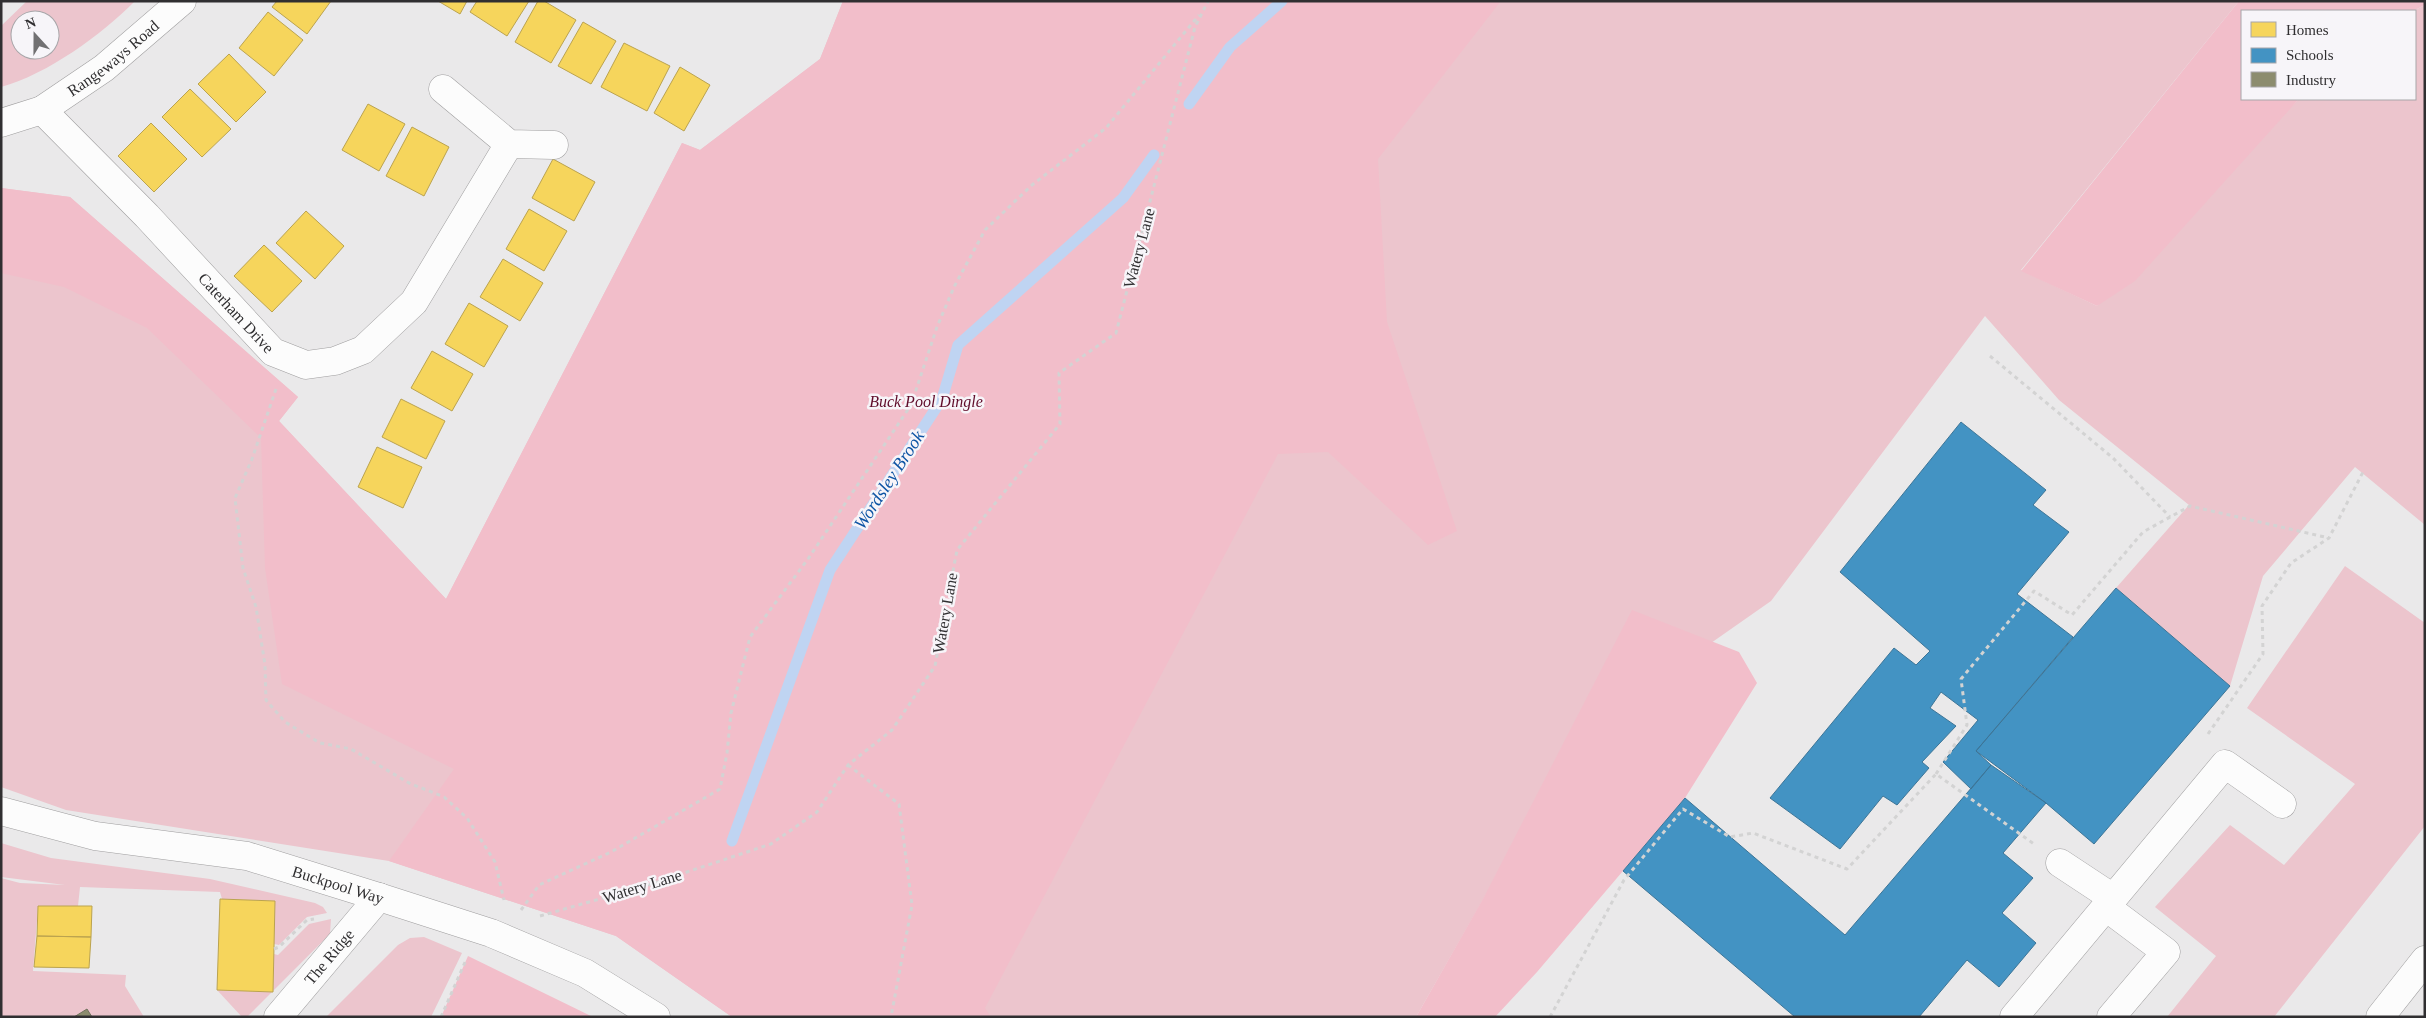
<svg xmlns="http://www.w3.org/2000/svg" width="2426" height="1018" font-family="'Times New Roman',serif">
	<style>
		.green { fill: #ecc5cd; fill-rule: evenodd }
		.forest { fill: #f2beca }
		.homes { fill: #f6d55c; stroke: #bba34f }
		.schools { fill: #4393c3; stroke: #3d7597 }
		.industry { fill: #8c8c6e; stroke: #70705c }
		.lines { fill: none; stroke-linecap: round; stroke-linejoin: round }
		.stream { stroke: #bfd4f2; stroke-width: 11 }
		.minor-casing { stroke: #9f9e9f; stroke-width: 29 }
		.major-casing { stroke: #9f9e9f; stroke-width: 29 }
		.path { stroke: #d3d3d3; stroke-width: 3; stroke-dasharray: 4 4; stroke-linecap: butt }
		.minor { stroke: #fcfcfc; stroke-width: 28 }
		.major { stroke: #fcfcfc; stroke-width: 28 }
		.labels { text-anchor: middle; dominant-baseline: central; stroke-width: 5; stroke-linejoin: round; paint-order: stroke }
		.street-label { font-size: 16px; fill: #302f31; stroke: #f7f5f9 }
		.park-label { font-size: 16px; font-style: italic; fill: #600d2b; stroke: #f7f5f9 }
		.water-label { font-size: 18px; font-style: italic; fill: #0d54a4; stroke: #f7f5f9 }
	</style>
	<rect width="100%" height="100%" fill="#eae9ea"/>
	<!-- green -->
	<path class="green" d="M27 1H135C101 35 48 74 1 87V26ZM20 20H50V50H20Z
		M843 1H2239L2021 270 2097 306 2299 99H2415V11H2413L2425 5V525L2355 467 2263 576 2230 686 2116 588 2189 505 2059 400 1985 316 1771 601 1711 643 1517 840 1416 1017H732L616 936 389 861 66 810 1 787V188L70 197 298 397 279 421 446 599 682 143 700 150 820 59Z
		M2345 566 2425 623V826L2274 1017H2167L2216 956 2155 907 2230 825 2284 865 2355 784 2247 708Z
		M1 843 51 858 210 879 315 903 323 907 327 913 307 917 279 945 274 944 275 901 222 899 220 892 80 887 78 906 38 907 33 971 126 975 125 986 144 1017H92L87 1009 74 1017H1V878L20 883 65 885 1 877Z
		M331 919 330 934 247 1017H242L217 990 273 992 274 954 278 955 309 924Z
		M424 937 462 953 431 1017H326L398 945 410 938Z"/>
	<!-- forest -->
	<path class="forest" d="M843 1H1501L1378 159 1387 322 1457 531 1428 545 1328 452 1278 454 985 1008 991 1017H732L616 936 389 861 454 769 282 684 265 568 261 438 147 328 64 287 1 273V188L70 197 298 397 279 421 446 599 682 143 700 150 820 59Z
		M2239 1H2425V5L2413 11H2242V99H2299L2135 281 2097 306 2021 271Z
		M1632 610 1739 652 1757 683 1685 798 1537 972 1495 1017H1416L1484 897Z
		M468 956 593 1017H441Z"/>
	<!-- homes -->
	<path class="homes" d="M277 1H331L307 34 272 7Z
		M438 1H467L460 14Z
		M477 1H529L507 36 470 12Z
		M538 1H544L576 20 551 63 515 42Z
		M268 12 303 40 274 76 239 48Z
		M583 22 616 41 591 84 558 66Z
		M624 43 670 66 647 111 601 87Z
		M229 54 266 92 236 122 198 84Z
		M680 67 710 85 684 131 654 113Z
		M190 89 231 129 202 157 162 117Z
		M368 104 405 124 379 171 342 150Z
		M151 123 187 159 154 192 118 156Z
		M412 127 449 147 424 196 386 176Z
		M553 159 595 182 574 221 532 198Z
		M529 209 567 231 544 271 506 249Z
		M306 211 344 246 315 279 276 243Z
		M264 245 302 281 272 312 234 276Z
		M503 259 543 283 520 321 480 297Z
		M469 303 508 326 484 367 445 344Z
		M432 351 473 374 452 411 411 388Z
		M401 399 445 421 426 459 382 437Z
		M377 447 422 467 403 508 358 487Z
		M220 899 275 901 273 992 217 990Z
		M38 906H92L91 937 37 936Z
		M37 936 91 937 89 968 34 967Z"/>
	<!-- schools -->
	<path class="schools" d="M1961 422 2046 490 2033 505 2069 532 2017 594 2073 637 1976 751 1991 765 1971 789 1943 762 1978 720 1941 692 1930 708 1956 726 1922 762 1929 768 1897 805 1883 796 1840 849 1770 798 1894 648 1916 665 1930 651 1840 572Z
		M2116 588 2230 686 2094 844 2046 803 1976 751Z
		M1991 765 2046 803 2003 853 2033 878 2002 913 2036 943 1999 987 1967 960 1919 1017H1795L1623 871 1685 798 1845 935Z"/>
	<!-- industry -->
	<path class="industry" d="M87 1009 92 1017H74Z"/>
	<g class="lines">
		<!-- stream -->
		<path class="stream" d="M1189 104 1230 47 1282 1
			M732 841 830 570 942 399 958 345 1123 198 1154 155"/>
		<!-- minor casing -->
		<g class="minor-casing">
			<g id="minor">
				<path d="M443 89 509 144 554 145"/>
				<path id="s1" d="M42 110 147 216 273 352 306 365 335 361 363 350 414 302 509 144"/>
				<path id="s2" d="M1 123 42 110 104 68 182 1"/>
				<path id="s3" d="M1 811 95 836 247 856 379 897 491 933 585 973 656 1017"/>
				<path d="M2060 863 2113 898"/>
				<path d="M2106 907 2166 952 2111 1017"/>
				<path id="s4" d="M278 1017 379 897"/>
				<path d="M2014 1017 2225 764 2282 804"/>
			</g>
		</g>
		<!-- major casing -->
		<g class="major-casing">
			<path id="major" d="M2380 1017 2425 960"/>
		</g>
		<!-- path -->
		<path class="path" d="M1990 356 2113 458 2170 517
			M276 389 252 459 235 498 243 568 256 607 265 665 266 700 285 722 320 743 351 749 409 783 444 797 467 818 495 862 504 900
			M2208 734 2263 654 2262 606 2291 563 2329 538 2363 472
			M848 765 899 804 912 905 891 1017
			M1936 774 1967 725 1961 679 2034 591 2072 615 2143 532 2190 506 2329 538
			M521 910 539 885 611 852 720 789 727 753 731 713 750 637 808 559 911 405 937 327 954 287 985 230 1032 185 1106 128 1199 15
			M540 916 645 886 771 844 817 812 848 765 892 730 935 666 957 550 1060 424 1059 373 1116 333 1195 27 1208 1
			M274 949 279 947 307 920 314 919
			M441 1017 466 960
			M1550 1017 1624 880 1683 809 1730 837 1753 833 1847 869 1936 774 2034 844"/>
		<!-- minor -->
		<use href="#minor" class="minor"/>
		<!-- major -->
		<use href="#major" class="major"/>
	</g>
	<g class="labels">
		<!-- street labels -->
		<g class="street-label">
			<text stroke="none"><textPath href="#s2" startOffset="131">Rangeways Road</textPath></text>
			<text transform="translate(1139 248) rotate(-75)">Watery Lane</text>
			<text stroke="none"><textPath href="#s1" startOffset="281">Caterham Drive</textPath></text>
			<text transform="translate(945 613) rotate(-80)">Watery Lane</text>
			<text stroke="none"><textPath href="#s3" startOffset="346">Buckpool Way</textPath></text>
			<text transform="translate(642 886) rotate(-17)">Watery Lane</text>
			<text stroke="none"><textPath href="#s4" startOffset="79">The Ridge</textPath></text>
		</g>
		<!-- park labels -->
		<g class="park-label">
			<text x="926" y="401">Buck Pool Dingle</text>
		</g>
		<!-- water labels -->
		<g class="water-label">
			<text transform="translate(889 480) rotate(-57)">Wordsley Brook</text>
		</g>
	</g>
	<!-- border -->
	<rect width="2426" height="1018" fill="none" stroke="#302f31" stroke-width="5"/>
	<!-- legend -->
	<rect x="2241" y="10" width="175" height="90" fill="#f7f5f9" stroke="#a7a6a9"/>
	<rect x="2251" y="22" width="25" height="15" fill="#f6d55c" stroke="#a7a6a9"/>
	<text x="2286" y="35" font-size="15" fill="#302f31">Homes</text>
	<rect x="2251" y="48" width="25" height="15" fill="#4393c3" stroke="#a7a6a9"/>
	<text x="2286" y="60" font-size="15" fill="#302f31">Schools</text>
	<rect x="2251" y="72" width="25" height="15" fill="#8c8c6e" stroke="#a7a6a9"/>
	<text x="2286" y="85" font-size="15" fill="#302f31">Industry</text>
	<!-- north arrow -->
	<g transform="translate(35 35) rotate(339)"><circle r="24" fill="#f7f5f9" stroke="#a7a6a9"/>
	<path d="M0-4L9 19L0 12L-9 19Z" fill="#717072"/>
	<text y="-8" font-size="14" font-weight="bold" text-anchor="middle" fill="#302f31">N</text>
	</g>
</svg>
